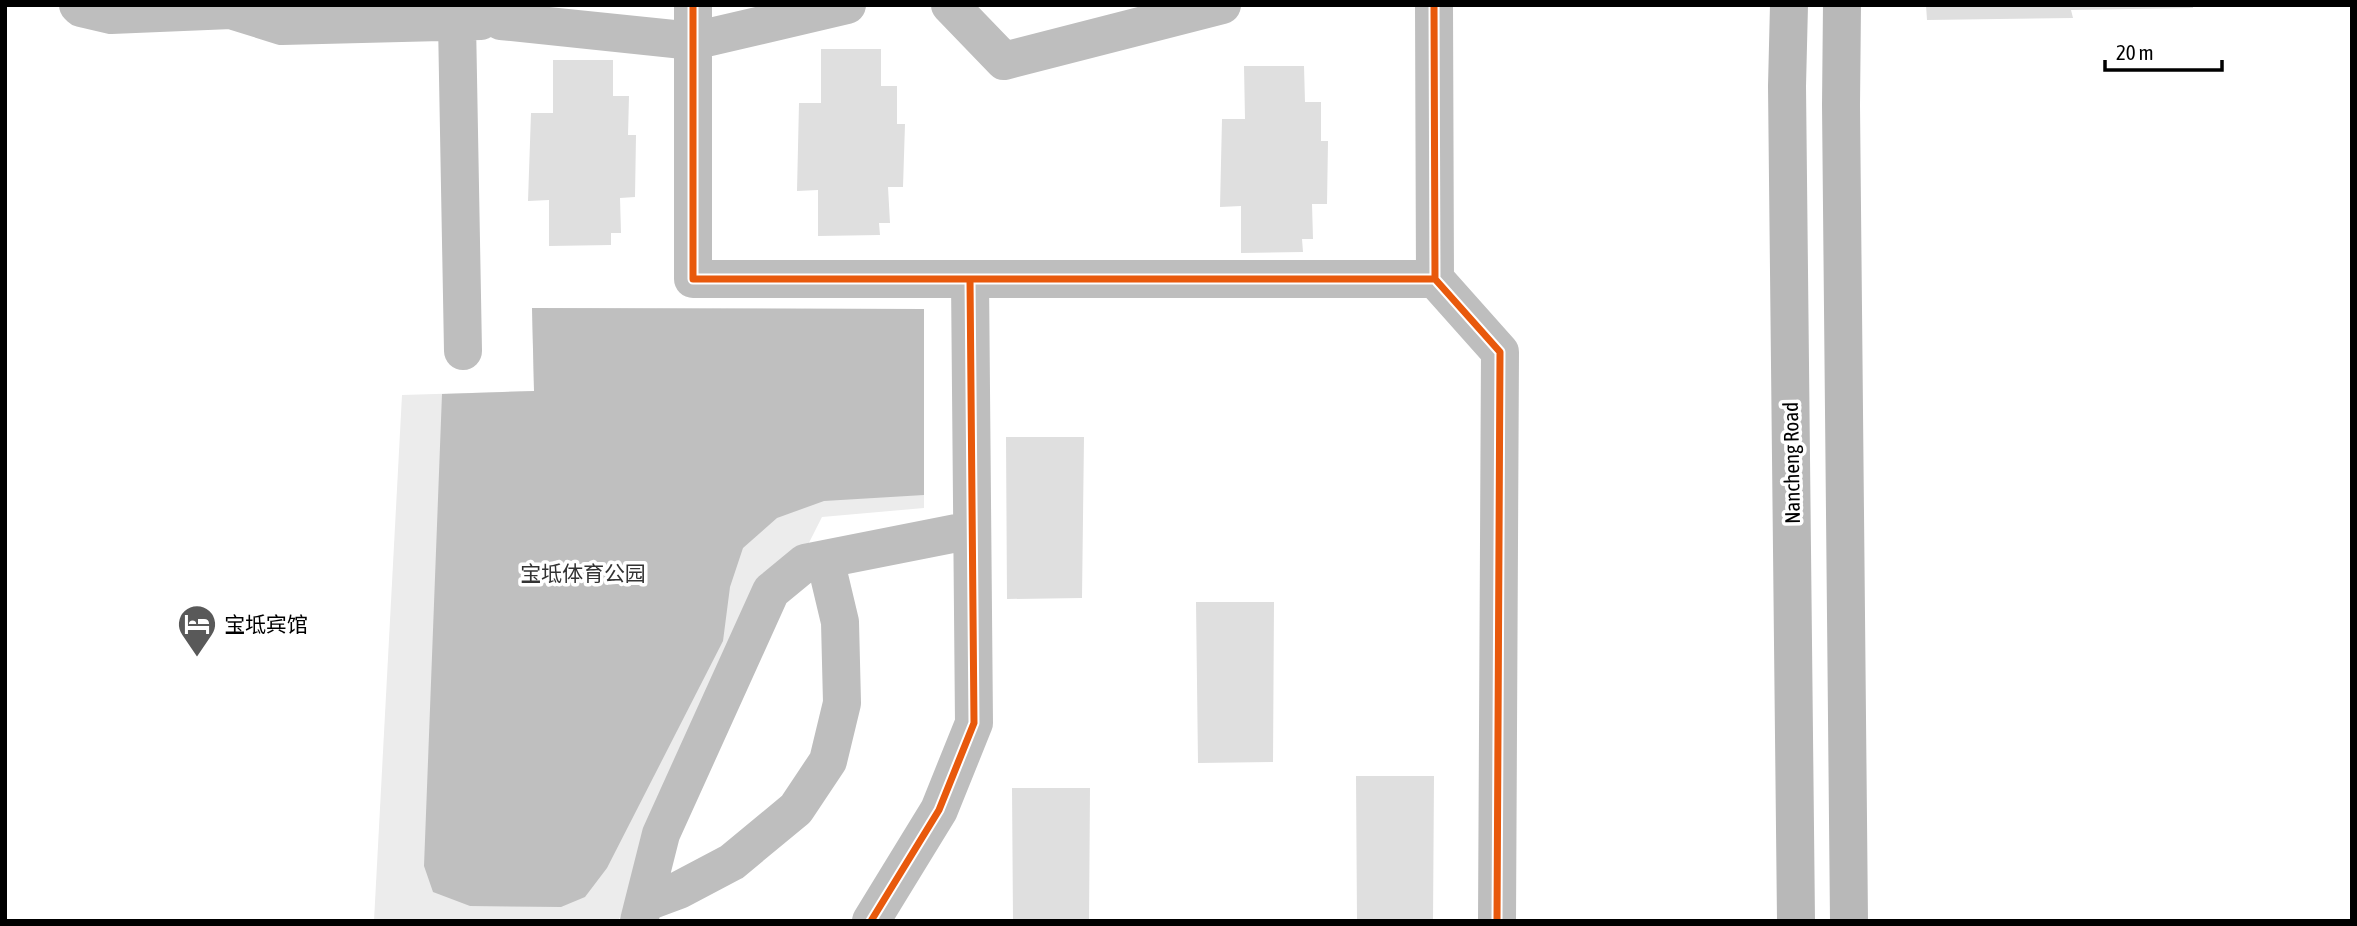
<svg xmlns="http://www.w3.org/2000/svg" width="2357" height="926" font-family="'Asap Condensed','Noto Sans SC',sans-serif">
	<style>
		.green { fill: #ececec }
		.water { fill: #bfbfbf }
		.building { fill: #dfdfdf }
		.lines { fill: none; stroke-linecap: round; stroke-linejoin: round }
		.minor { stroke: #bebebe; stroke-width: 38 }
		.secondary { stroke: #b8b8b8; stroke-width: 38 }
		.cycleway-casing { stroke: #fff; stroke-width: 11 }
		.cycleway { stroke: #e8590c; stroke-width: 7 }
		.labels { text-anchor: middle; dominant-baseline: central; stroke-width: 7; stroke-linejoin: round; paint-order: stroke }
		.street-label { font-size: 21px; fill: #000; stroke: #fff }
		.park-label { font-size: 21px; fill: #333; stroke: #fff }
		.poi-label { font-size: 21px; fill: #000; stroke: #fff; text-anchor: start }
	</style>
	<rect width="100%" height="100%" fill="#fff"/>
	<!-- green -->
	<path class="green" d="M532 308 924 309V508L822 517 618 921H374L402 395 534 391Z"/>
	<!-- water -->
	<path class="water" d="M532 308 924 309V495L824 501 777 518 743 548 730 587 723 641 607 868 585 897 561 907 470 906 433 892 424 866 442 394 534 391Z"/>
	<!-- building -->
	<path class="building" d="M1926 5H2193V8L2071 10 2073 18 1927 20Z
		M821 49H881V86H897V124H905L903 187H888L890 223H879L880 235 818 236V190L797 191 799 103H821Z
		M553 60H613V96H629L628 135H636L635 197 620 198 621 233H611V245L549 246V200L528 201 531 113H553Z
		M1244 66H1304L1305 102H1321V141H1328L1327 204H1312L1313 239H1302L1303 252 1241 253V206L1220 207 1222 119H1245Z
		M1006 437H1084L1082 598 1007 599Z
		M1196 602H1274L1273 762 1198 763Z
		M1356 776H1434L1433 921H1357Z
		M1012 788H1090L1089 921H1013Z"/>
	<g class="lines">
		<!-- minor -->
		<path class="minor" d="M78 5 81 8 111 15 231 10
			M231 5V10L282 26 481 21
			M693 5V279H1435L1434 5
			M950 5 1004 61 1222 5
			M501 21 693 41 847 5
			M457 22 463 351
			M1435 279 1500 352 1497 921
			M644 903 679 890 732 862 796 809 828 761 842 703 840 622 825 559
			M639 921 661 834 771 591 805 563 972 530
			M871 921 939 810 974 723 970 279"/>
		<!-- secondary -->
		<path class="secondary" d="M1789 5 1787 86 1796 921
			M1842 5 1841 105 1849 921"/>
		<!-- cycleway casing -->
		<g class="cycleway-casing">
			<path id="cycleway" d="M693 5V279H1435L1434 5
				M1435 279 1500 352 1497 921
				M871 921 939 810 974 723 970 279"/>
		</g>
		<!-- cycleway -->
		<use href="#cycleway" class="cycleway"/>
	</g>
	<!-- icons -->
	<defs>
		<g id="hotel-pin" transform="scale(2.0125)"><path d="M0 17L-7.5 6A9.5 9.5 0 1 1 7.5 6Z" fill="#595959" stroke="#fff"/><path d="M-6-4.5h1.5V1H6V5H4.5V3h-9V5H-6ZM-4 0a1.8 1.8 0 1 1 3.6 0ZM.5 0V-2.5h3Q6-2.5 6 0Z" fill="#fff"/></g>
	</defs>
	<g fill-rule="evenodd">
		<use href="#hotel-pin" x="197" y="624"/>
	</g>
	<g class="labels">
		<!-- street labels -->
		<g class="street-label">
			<text transform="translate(1791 463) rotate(-91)">Nancheng Road</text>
		</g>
		<!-- park labels -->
		<g class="park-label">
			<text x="583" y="573">宝坻体育公园</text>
		</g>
		<!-- poi labels -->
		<g class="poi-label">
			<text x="224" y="624">宝坻宾馆</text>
		</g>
	</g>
	<!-- border -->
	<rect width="2357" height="926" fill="none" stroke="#000000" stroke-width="14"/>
	<!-- scale -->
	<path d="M2105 60v10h117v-10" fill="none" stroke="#000000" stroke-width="3.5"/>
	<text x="2116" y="60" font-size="21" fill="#000000" stroke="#ffffff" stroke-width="5" paint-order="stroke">20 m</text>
</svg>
